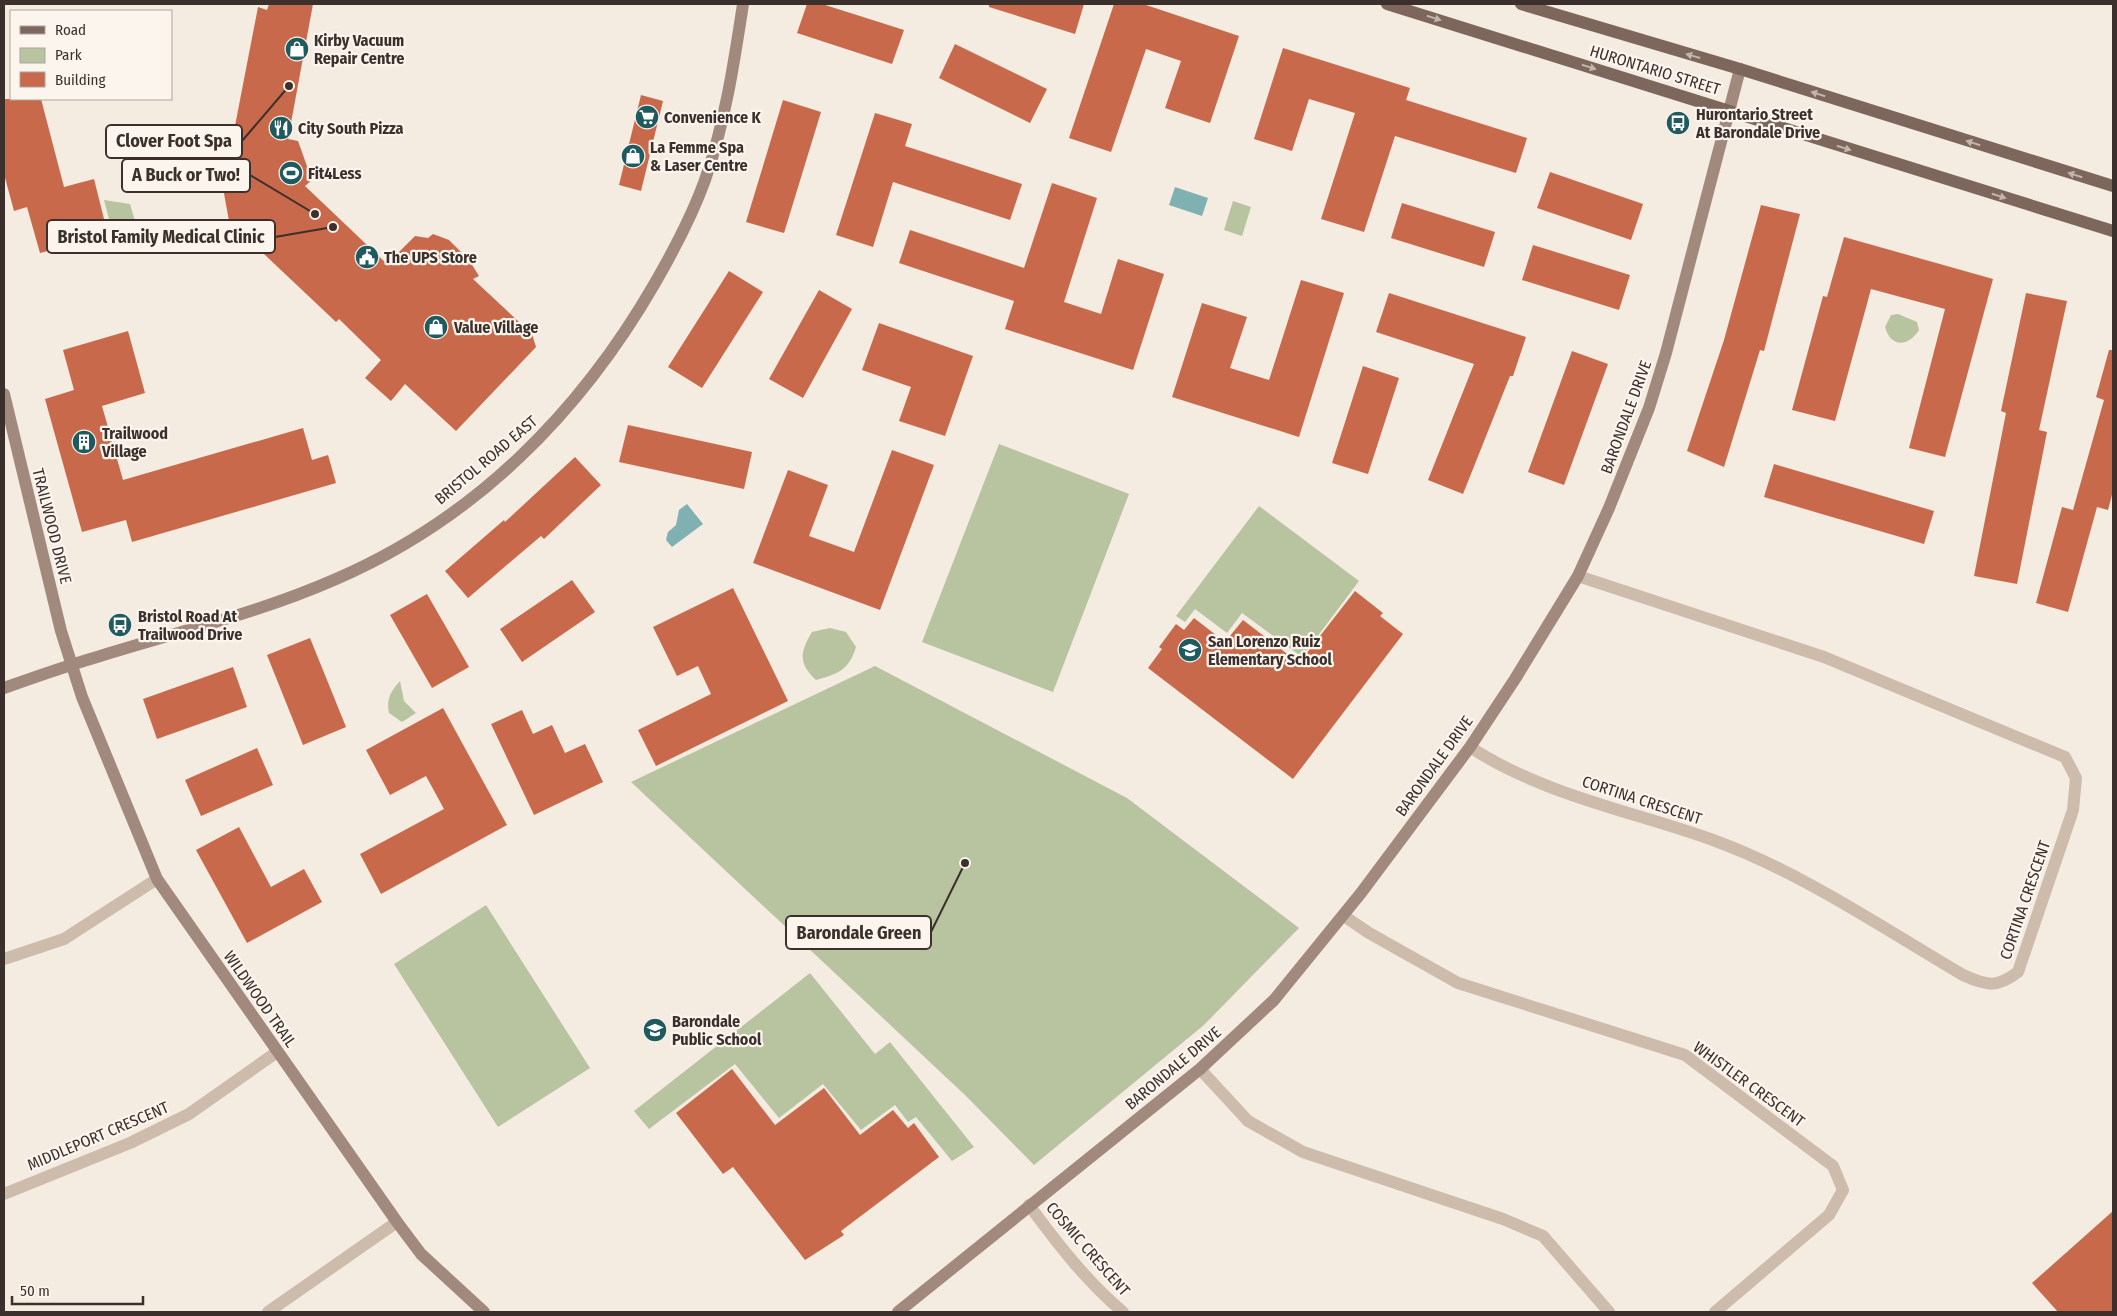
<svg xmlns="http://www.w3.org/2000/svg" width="2117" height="1316" font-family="'Fira Sans Condensed',sans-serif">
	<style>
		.green { fill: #b8c4a0 }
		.water { fill: #7fb0b2 }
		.building { fill: #c8694b }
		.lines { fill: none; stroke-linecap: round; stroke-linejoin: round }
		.street { stroke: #cdbbac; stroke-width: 12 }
		.secondary { stroke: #a18a7d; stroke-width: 12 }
		.primary { stroke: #7d675c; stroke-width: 12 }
		.oneway { fill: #c2b5ac }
		.labels { text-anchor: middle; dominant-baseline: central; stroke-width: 4.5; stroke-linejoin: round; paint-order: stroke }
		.poi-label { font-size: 16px; font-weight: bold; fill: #3b302b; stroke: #fbf5ee; text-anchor: start }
		.street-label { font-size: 16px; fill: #3b302b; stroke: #fbf5ee }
		.leader { fill: none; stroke: #3b302b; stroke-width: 2 }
		.callout-dot { fill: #3b302b; stroke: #fbf5ee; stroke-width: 2 }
		.callout { fill: #fbf5ee; stroke: #3b302b; stroke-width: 2 }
		.callout-label { font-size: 18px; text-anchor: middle; font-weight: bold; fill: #3b302b }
	</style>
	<rect width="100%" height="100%" fill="#f4ebe1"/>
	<!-- green -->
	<path class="green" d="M104 200 130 204 138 231 114 238Z
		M1233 201 1251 207 1242 236 1224 230Z
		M1898 314 1917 322 1919 330C1908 347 1891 348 1885 327L1891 315Z
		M999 444 1129 494 1053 692 922 642Z
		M1259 506 1359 581 1302 657 1242 613 1227 633 1195 609 1185 622 1176 616Z
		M830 628 846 632 856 647C849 670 838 674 816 680 798 663 800 652 812 632Z
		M875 666 1127 798 1299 928 1204 1025 1034 1165 965 1095 631 782Z
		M400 681 404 701 416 713 402 722 389 713C386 699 391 691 400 681Z
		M486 905 590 1068 498 1127 394 964Z
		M810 973 875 1054 890 1042 974 1147 952 1161 916 1117 908 1122 895 1105 861 1130 823 1084 779 1118 735 1064 649 1129 634 1111Z"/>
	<!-- water -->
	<path class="water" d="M1175 187 1208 198 1202 216 1169 205Z
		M687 504 703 524 672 547 666 540 668 532 676 525 679 510Z"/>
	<!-- building -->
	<path class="building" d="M269 4H313L288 139 298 141 312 180 305 186 387 264 415 236 428 238 433 234 449 240 469 260 479 276 473 279 532 334 536 347 456 431 405 384 391 401 365 378 381 360 339 319 336 322 229 221 223 188 258 7 267 10Z
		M807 4H822L904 30 892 64 797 33Z
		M989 4H1084L1075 34 989 7Z
		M1114 4H1143L1239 36 1210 123 1165 108 1181 61 1146 49 1111 152 1069 138Z
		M955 44 1047 89 1030 123 939 78Z
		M1283 48 1410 88 1406 100 1527 138 1516 173 1395 136 1364 232 1321 219 1355 113 1309 99 1292 151 1254 139Z
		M641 95 663 101 641 191 619 185Z
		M4 99H41L64 187 94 179 108 235 40 253 27 207 14 211 4 174Z
		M783 100 821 112 784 233 746 222Z
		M875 113 912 124 905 146 1022 184 1010 220 893 182 873 247 836 235Z
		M1550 172 1643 204 1631 240 1537 208Z
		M1052 183 1097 198 1064 302 1101 314 1118 259 1164 274 1133 370 1005 329 1014 301 899 263 910 230 1024 268Z
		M1402 203 1495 232 1484 267 1391 238Z
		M1761 205 1800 214 1764 351 1760 350 1724 467 1687 451 1724 340Z
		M1844 237 1993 279 1945 457 1909 448 1945 309 1871 289 1835 421 1792 410 1823 296 1827 297Z
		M1533 245 1630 275 1619 310 1522 280Z
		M729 271 763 292 702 388 668 367Z
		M1301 280 1344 293 1299 437 1172 397 1202 303 1247 317 1230 368 1269 380Z
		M819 290 852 309 803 398 769 379Z
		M1389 293 1526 337 1513 376H1510L1463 494 1428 480 1474 364 1376 332Z
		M2026 293 2067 301 2039 430 2047 432 2017 584 1974 576 2006 413 2001 411Z
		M879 323 973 356 945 436 899 421 911 387 862 370Z
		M128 331 145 393 102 406 123 480 303 428 312 460 328 455 336 483 132 542 126 520 82 532 45 399 74 390 63 350Z
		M2109 350H2113V491L2108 510 2097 507 2068 612 2036 603 2062 507 2073 510 2104 400 2096 397Z
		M1572 351 1608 364 1564 485 1528 472Z
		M1363 366 1399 378 1368 474 1332 463Z
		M628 425 752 452 744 489 619 462Z
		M892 450 934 465 880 610 753 563 788 470 828 485 809 536 854 552Z
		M575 457 601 485 544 539 541 536 468 598 445 571 504 520 505 522Z
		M1774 464 1934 511 1924 544 1764 497Z
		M572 580 595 612 522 662 500 629Z
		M733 588 788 701 656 766 638 730 711 694 698 666 677 676 653 627Z
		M1355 591 1383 613 1380 616 1403 634 1293 779 1148 668 1162 649 1159 647 1176 624 1184 630 1194 618 1225 642 1243 620 1299 663Z
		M427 594 469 667 432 688 390 615Z
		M310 638 346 727 303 745 267 655Z
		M233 667 247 707 157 739 143 699Z
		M443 708 507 825 381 894 360 854 444 809 426 776 390 795 366 750Z
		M522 710 533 734 552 725 565 753 585 744 603 782 534 815 491 724Z
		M257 748 273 785 201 816 185 780Z
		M239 827 271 887 304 869 322 902 247 943 196 850Z
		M732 1069 775 1125 824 1088 860 1135 893 1110 908 1128 914 1123 939 1157 841 1231 844 1235 805 1260 733 1167 723 1174 676 1113Z
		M2113 1211V1312H2058L2032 1283Z"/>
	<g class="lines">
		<!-- street -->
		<path class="street" d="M1470 747C1543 795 1632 811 1713 840 1801 872 1883 928 1963 975 1987 986 1997 988 2018 972L2073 810 2076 778 2065 757 1824 657 1578 576
			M1344 916 1369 933 1458 983 1685 1055 1833 1166 1843 1190 1829 1215 1715 1312
			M4 959 64 939 157 879
			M1200 1069 1248 1121 1303 1152 1503 1219 1543 1236 1609 1312
			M4 1194 130 1143 189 1114 277 1052
			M1029 1205C1057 1243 1087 1282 1123 1312
			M268 1312 397 1222"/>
		<!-- secondary -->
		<path class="secondary" d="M4 394 61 631 82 697 157 879 397 1222 421 1254 484 1312
			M4 688C35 677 66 666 97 657 177 632 259 613 336 579 475 519 580 413 655 283 674 250 692 216 705 180 725 123 734 63 743 4
			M898 1312 1200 1069 1274 1000 1361 893 1470 747 1515 679 1578 576 1609 508 1649 408 1666 353 1740 69"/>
		<!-- primary -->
		<path class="primary" d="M1387 4 2113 231
			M1521 4 1740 69 2113 186"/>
	</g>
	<!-- one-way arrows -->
	<defs><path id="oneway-solid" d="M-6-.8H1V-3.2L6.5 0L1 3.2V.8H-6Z" transform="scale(1.25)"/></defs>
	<g class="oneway">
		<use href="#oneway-solid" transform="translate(1434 18) rotate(17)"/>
		<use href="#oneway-solid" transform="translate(1693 56) rotate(-164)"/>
		<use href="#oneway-solid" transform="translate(1589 67) rotate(17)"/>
		<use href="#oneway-solid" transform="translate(1818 94) rotate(-163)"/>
		<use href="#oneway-solid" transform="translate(1973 143) rotate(-163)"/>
		<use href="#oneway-solid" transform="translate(1844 148) rotate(18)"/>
		<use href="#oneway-solid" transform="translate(2075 175) rotate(-163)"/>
		<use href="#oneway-solid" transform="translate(1999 196) rotate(17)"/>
	</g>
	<!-- icons -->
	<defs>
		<g id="shop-disc" transform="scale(1.25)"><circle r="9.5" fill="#1f5a5e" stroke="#fbf5ee"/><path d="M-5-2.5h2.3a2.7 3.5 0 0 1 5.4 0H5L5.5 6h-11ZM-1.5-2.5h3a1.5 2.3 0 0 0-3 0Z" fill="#fff"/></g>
		<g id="supermarket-disc" transform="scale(1.25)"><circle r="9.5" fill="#1f5a5e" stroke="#fbf5ee"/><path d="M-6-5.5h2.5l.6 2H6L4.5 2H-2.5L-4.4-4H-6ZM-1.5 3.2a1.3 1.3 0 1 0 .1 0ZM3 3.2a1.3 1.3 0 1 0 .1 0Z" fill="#fff"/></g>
		<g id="bus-disc" transform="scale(1.25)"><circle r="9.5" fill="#1f5a5e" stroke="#fbf5ee"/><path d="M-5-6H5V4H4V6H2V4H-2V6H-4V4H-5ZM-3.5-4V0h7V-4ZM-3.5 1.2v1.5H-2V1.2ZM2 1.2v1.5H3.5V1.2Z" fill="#fff"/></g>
		<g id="restaurant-disc" transform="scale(1.25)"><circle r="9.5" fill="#1f5a5e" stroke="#fbf5ee"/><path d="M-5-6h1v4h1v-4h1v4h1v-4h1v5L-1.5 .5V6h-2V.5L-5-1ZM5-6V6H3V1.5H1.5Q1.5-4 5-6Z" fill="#fff"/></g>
		<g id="stadium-disc" transform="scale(1.25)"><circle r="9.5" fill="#1f5a5e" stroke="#fbf5ee"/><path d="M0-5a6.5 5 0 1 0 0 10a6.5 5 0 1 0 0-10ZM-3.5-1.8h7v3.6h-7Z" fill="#fff"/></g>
		<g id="civic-disc" transform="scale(1.25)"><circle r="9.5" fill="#1f5a5e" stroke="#fbf5ee"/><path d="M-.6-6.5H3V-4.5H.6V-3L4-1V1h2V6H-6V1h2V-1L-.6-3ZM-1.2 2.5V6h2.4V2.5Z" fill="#fff"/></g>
		<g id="building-disc" transform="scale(1.25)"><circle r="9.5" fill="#1f5a5e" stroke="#fbf5ee"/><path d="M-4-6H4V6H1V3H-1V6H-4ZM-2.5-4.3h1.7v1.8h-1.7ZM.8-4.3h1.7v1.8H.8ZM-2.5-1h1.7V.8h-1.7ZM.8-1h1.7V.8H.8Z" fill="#fff"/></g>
		<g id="school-disc" transform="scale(1.25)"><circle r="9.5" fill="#1f5a5e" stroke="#fbf5ee"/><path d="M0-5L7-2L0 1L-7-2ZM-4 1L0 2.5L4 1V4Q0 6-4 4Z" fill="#fff"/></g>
	</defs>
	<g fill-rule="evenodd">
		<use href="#shop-disc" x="297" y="49"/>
		<use href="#supermarket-disc" x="647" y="117"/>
		<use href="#bus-disc" x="1678" y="123"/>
		<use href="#restaurant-disc" x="281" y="128"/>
		<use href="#shop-disc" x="633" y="156"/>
		<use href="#stadium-disc" x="291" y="173"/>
		<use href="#civic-disc" x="367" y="257"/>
		<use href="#shop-disc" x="436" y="327"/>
		<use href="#building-disc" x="84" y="442"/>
		<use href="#bus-disc" x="120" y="625"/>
		<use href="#school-disc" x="1190" y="650"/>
		<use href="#school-disc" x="655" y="1030"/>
	</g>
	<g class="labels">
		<!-- poi labels -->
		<g class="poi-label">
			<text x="314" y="40">Kirby Vacuum<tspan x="314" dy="18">Repair Centre</tspan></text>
			<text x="1696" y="114">Hurontario Street<tspan x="1696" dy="18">At Barondale Drive</tspan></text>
			<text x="664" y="117">Convenience K</text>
			<text x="298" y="128">City South Pizza</text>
			<text x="650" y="147">La Femme Spa<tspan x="650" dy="18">&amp; Laser Centre</tspan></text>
			<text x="308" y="173">Fit4Less</text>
			<text x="384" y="257">The UPS Store</text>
			<text x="454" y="327">Value Village</text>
			<text x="102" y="433">Trailwood<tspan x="102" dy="18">Village</tspan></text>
			<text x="138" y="616">Bristol Road At<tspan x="138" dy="18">Trailwood Drive</tspan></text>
			<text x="1208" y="641">San Lorenzo Ruiz<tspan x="1208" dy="18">Elementary School</tspan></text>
			<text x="672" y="1021">Barondale<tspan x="672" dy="18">Public School</tspan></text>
		</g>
		<!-- street labels -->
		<g class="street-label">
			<text transform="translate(1655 70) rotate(17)">HURONTARIO STREET</text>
			<text transform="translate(1626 417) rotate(-70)">BARONDALE DRIVE</text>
			<text transform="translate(486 460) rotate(-40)">BRISTOL ROAD EAST</text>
			<text transform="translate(52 526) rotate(76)">TRAILWOOD DRIVE</text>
			<text transform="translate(1434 766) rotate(-54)">BARONDALE DRIVE</text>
			<text transform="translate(1642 800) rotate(18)">CORTINA CRESCENT</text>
			<text transform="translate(2025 900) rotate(-71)">CORTINA CRESCENT</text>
			<text transform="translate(260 999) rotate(55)">WILDWOOD TRAIL</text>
			<text transform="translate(1173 1068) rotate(-40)">BARONDALE DRIVE</text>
			<text transform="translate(1749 1084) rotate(36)">WHISTLER CRESCENT</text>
			<text transform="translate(98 1136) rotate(-23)">MIDDLEPORT CRESCENT</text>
			<text transform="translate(1088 1249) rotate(49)">COSMIC CRESCENT</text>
		</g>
	</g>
	<!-- callouts -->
	<path class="leader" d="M289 86L242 141M315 214L250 175M333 227L275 237M965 863L931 932"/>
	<g class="callout-dot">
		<circle cx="289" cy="86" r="5"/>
		<circle cx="315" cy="214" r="5"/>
		<circle cx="333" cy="227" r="5"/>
		<circle cx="965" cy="863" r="5"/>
	</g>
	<g class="callout">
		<rect x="106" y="125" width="136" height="33" rx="5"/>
		<rect x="122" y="159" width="128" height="33" rx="5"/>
		<rect x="47" y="220" width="228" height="33" rx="5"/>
		<rect x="786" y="916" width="145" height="33" rx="5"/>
	</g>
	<g class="callout-label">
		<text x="174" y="147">Clover Foot Spa</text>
		<text x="186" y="181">A Buck or Two!</text>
		<text x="161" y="243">Bristol Family Medical Clinic</text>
		<text x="859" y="939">Barondale Green</text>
	</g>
	<!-- border -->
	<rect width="2117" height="1316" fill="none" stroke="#3b302b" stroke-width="10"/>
	<!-- legend -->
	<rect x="10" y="10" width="162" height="90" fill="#fbf5ee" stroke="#aea6a0"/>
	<rect x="20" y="26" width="25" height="8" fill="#7d675c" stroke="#aea6a0"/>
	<text x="55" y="35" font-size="15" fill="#3b302b">Road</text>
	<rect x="20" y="48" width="25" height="15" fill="#b8c4a0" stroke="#aea6a0"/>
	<text x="55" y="60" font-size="15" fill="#3b302b">Park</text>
	<rect x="20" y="72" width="25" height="15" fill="#c8694b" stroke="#aea6a0"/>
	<text x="55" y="85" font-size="15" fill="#3b302b">Building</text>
	<!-- scale -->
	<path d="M12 1296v8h131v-8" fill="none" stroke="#3b302b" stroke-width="2.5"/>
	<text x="20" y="1296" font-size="15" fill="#3b302b" stroke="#fbf5ee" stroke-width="4" paint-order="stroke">50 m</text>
</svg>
